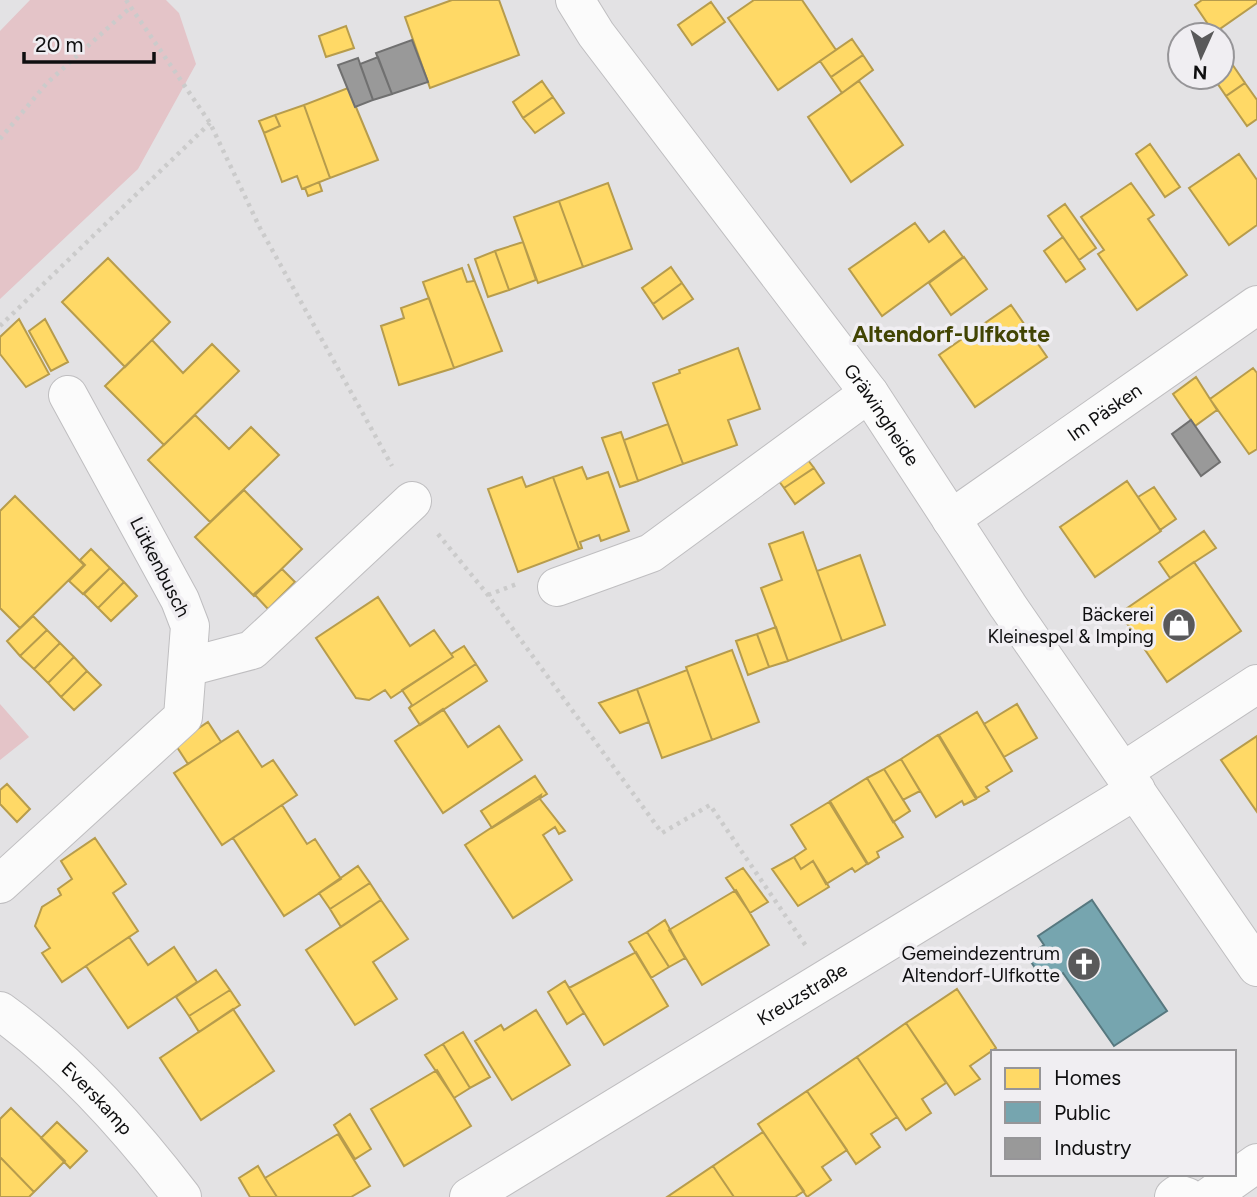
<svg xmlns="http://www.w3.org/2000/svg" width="1257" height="1197" font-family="Figtree,sans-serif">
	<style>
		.green { fill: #e4c4c8 }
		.homes { fill: #ffd966; stroke: #b79c4c; stroke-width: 2 }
		.public { fill: #76a5af; stroke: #57787f; stroke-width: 2 }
		.industry { fill: #999; stroke: #707070; stroke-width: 2 }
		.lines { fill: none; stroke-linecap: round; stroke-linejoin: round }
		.minor-casing { stroke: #bfbec0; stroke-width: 40 }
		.path { stroke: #cbcbcb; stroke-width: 4.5; stroke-dasharray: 3.5 5; stroke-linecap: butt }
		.minor { stroke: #fbfbfb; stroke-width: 38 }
		.labels { text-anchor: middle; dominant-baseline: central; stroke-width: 7; stroke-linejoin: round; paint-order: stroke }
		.street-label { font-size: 19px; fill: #0f0f10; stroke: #f0eef2 }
		.poi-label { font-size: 19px; fill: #0f0f10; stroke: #f0eef2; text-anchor: end }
		.quarter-label { font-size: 23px; font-weight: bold; fill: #414403; stroke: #f0eef2 }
	</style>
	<rect width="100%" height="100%" fill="#e3e2e4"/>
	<!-- green -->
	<path class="green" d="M30 0H166L179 13 196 64 138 169 0 299V31Z
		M0 704 29 737 0 760Z"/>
	<!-- homes -->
	<path class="homes" d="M452 0H499L519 55 430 88 405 17Z
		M754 0H802L836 50 778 90 728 18Z
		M1202 0H1257V3L1214 33 1195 5Z
		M711 2 725 22 692 45 678 25Z
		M346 26 354 48 326 57 319 36Z
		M852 39 863 55 831 77 820 61Z
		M863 55 873 70 842 93 831 77Z
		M1230 61 1245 83 1226 96 1213 77H1222V67Z
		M542 81 553 97 523 118 513 102Z
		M859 81 903 145 851 182 808 117Z
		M1245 83 1257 100V119L1247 126 1226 96Z
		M348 88 378 160 330 178 304 105Z
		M553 97 564 113 535 133 523 118Z
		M304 105 330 178 302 189 297 176 282 182 264 133 280 126 275 115Z
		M275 115 280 126 264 133 259 121Z
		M1150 144 1180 187 1165 197 1136 154Z
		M1239 154 1257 180V225L1229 245 1189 188Z
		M319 182 322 191 308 196 305 188Z
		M608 183 632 249 583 267 559 201Z
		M1131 183 1154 215 1148 219 1187 275 1137 310 1098 254 1104 250 1081 217Z
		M559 201 583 267 538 283 514 217Z
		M1065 204 1096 248 1079 260 1048 216Z
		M915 223 929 242 944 231 963 257 882 316 849 269Z
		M1063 237 1085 269 1066 282 1044 251Z
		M523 242 536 280 509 290 495 251Z
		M495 251 509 290 488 297 475 259Z
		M964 257 987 289 951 315 929 283Z
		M108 258 170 322 125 367 62 302Z
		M468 264 502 351 454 368 423 282 462 268 467 282 474 281Z
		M671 267 682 283 653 304 642 288Z
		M682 283 693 299 663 319 653 304Z
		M429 298 454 368 399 385 381 326 404 318 401 308Z
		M1011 305 1047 357 975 407 939 355Z
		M19 319 49 374 26 387 0 354V337Z
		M45 319 68 362 51 371 29 331Z
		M152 340 183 373 212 344 239 371 164 445 105 386Z
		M738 348 760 409 728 420 737 445 683 464 653 383 680 373 679 370Z
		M1253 368 1257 373V449L1249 454 1210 399Z
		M1196 377 1217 410 1195 426 1173 394Z
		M195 415 229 449 251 427 279 455 210 522 148 460Z
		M668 424 683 464 638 481 624 440Z
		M621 432 638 481 620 487 602 438Z
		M802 452 814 468 784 488 773 473Z
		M582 467 587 479 608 472 629 531 601 541 599 535 580 542 582 548 579 549 553 477Z
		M814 468 824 483 795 504 784 488Z
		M522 477 526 487 553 477 579 549 518 572 488 489Z
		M1127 481 1161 531 1095 577 1060 527Z
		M1154 487 1176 519 1160 530 1138 497Z
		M244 490 302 549 254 596 195 537Z
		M15 496 84 565 20 628 0 608V511Z
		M1204 531 1216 548 1170 578 1159 562Z
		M803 532 842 641 788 661 761 588 782 580 769 544Z
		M91 549 110 568 83 594 69 581 85 565 80 560Z
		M860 555 885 625 842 641 817 571Z
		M1194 562 1241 631 1167 682 1120 613Z
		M110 568 124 582 98 608 84 594Z
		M282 569 295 582 268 609 254 594Z
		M124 582 137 596 111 621 98 608Z
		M378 597 410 646 434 630 453 657 391 698 385 690 369 700 356 698 316 638Z
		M33 616 47 630 20 656 7 641Z
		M776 627 788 661 769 667 757 634Z
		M47 630 60 643 34 669 20 656Z
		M757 634 769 667 748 675 736 641Z
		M60 643 74 657 48 683 34 669Z
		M464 646 476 664 409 708 412 705 402 690 453 657 451 654Z
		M732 650 759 722 712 740 686 667Z
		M74 657 87 671 61 697 48 683Z
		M476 664 487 681 420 725 409 708Z
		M687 670 712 740 662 758 637 689Z
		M87 671 101 685 74 710 61 697Z
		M637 689 649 722 620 733 599 703Z
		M1017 704 1037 738 1004 757 984 724Z
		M443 709 468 747 499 726 522 760 443 813 395 741Z
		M977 712 1012 771 986 787 989 791 977 798 939 735Z
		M208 722 221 742 188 764 175 744Z
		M238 731 262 767 273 760 297 795 222 845 174 773Z
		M938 735 976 799 964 805 962 801 936 817 901 759Z
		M1257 736V812L1221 760Z
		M901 759 920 791 903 800 884 769Z
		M884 769 910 811 893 822 867 778Z
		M535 776 547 794 492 828 481 811Z
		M867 778 903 837 877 852 879 857 868 864 830 801Z
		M7 784 30 809 17 822 0 804V790Z
		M541 795 540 799 565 831 559 834 555 827 543 835 572 880 513 918 465 845Z
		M829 802 867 864 855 872 852 868 826 884 813 861 801 869 794 857 806 849 791 825Z
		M282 805 307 844 315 839 341 879 284 916 233 838Z
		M95 838 126 884 113 893 138 931 62 982 42 953 50 948 35 926 42 907 61 895 58 889 72 879 61 861Z
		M794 857 801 869 813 861 829 887 798 906 772 869Z
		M358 866 370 883 330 909 319 893Z
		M743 868 768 902 750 913 726 878Z
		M370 883 381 900 341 927 330 909Z
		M736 890 769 945 702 985 669 930Z
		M381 900 408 939 373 962 397 999 355 1025 306 950Z
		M665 920 685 958 669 967 647 932Z
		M647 932 669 967 651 978 629 942Z
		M129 937 148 965 174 947 197 982 128 1028 86 966Z
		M636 952 668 1006 604 1045 569 988Z
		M216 970 230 990 189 1016 176 997Z
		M565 981 584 1013 567 1024 548 992Z
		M957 989 996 1048 970 1066 980 1079 955 1095 906 1023Z
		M230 990 240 1005 199 1032 189 1016Z
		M233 1009 274 1071 201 1120 160 1058Z
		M536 1010 570 1065 512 1100 475 1041 501 1025 504 1030Z
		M906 1023 946 1083 922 1099 931 1113 906 1130 857 1057Z
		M463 1032 490 1077 470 1088 443 1044Z
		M443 1044 470 1088 454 1098 425 1055Z
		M857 1057 897 1117 871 1134 880 1147 856 1164 807 1091Z
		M437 1070 471 1126 404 1166 371 1109Z
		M807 1091 847 1150 822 1167 831 1180 807 1197 758 1124Z
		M11 1108 65 1161 34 1192 0 1157V1119Z
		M350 1114 371 1149 355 1159 334 1125Z
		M57 1122 87 1151 70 1168 41 1138Z
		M763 1132 804 1191 795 1197H734L713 1166Z
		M338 1134 370 1186 351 1197H277L265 1178Z
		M0 1157 34 1192 29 1197H0Z
		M258 1166 265 1178 277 1197H250L239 1178Z
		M713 1166 734 1197H667Z"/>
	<!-- public -->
	<path class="public" d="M1092 900 1167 1011 1114 1046 1063 973 1046 984 1027 956 1044 945 1038 936Z"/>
	<!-- industry -->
	<path class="industry" d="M412 40 428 82 392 94 376 53Z
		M378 57 392 94 373 100 360 64Z
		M358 58 373 100 355 107 338 65Z
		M1191 420 1220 462 1201 476 1172 434Z"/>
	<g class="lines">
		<!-- minor casing -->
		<g class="minor-casing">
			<g id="minor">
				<path id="s1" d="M575 0 596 34 869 393 1008 606 1257 967"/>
				<path id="s2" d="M951 519 1257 305"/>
				<path d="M557 587 651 553 869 393"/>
				<path d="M188 667 252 650 412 501"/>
				<path d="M1124 771 1257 684"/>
				<path d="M0 884 183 717 190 626 180 600 68 395"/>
				<path id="s3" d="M0 1011C70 1061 130 1129 182 1197"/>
				<path id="s4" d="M469 1197 1136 790"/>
				<path d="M1174 1197 1178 1194 1187 1197"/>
				<path d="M1209 1197 1257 1163"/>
			</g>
		</g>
		<!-- path -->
		<path class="path" d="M126 0 210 123 260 228 392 466
			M0 139 47 83 131 7
			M0 326 210 123
			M438 534 488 595 662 833 710 805 806 946
			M488 595 517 584"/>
		<!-- minor -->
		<use href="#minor" class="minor"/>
	</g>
	<!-- icons -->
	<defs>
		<g id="shop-disc" transform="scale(1.75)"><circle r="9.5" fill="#59595a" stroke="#f0eef2"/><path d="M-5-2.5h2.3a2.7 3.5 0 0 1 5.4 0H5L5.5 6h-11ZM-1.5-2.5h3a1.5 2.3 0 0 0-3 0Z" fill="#fff"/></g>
		<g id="church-disc" transform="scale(1.75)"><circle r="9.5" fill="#59595a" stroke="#f0eef2"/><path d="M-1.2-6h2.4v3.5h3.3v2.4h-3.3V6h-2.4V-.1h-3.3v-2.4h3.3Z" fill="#fff"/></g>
	</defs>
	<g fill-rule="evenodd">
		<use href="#shop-disc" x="1179" y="625"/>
		<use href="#church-disc" x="1084" y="964"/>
	</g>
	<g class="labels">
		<!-- street labels -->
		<g class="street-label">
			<text stroke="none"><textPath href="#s2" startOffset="187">Im Päsken</textPath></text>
			<text stroke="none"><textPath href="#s1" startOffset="516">Gräwingheide</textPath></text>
			<text transform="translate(160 567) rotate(63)">Lütkenbusch</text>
			<text stroke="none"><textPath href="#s4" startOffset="390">Kreuzstraße</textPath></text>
			<text stroke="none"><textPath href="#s3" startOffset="131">Everskamp</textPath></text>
		</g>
		<!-- poi labels -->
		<g class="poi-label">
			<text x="1154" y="614">Bäckerei<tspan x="1154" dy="22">Kleinespel &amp; Imping</tspan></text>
			<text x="1060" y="953">Gemeindezentrum<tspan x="1060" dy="22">Altendorf-Ulfkotte</tspan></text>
		</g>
		<!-- quarter labels -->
		<g class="quarter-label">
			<text x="951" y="334">Altendorf-Ulfkotte</text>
		</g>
	</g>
	<!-- legend -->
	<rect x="991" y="1050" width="245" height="126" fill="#f0eef2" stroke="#969598" stroke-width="2"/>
	<rect x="1005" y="1068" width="35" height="21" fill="#ffd966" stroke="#969598" stroke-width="2"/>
	<text x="1054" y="1085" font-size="21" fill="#0f0f10">Homes</text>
	<rect x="1005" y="1102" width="35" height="21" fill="#76a5af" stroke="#969598" stroke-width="2"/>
	<text x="1054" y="1120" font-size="21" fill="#0f0f10">Public</text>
	<rect x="1005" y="1138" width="35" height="21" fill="#999999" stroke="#969598" stroke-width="2"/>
	<text x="1054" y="1155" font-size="21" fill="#0f0f10">Industry</text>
	<!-- north arrow -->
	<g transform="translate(1201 56) rotate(183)"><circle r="33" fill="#f0eef2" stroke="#969598" stroke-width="2"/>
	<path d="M0-5L12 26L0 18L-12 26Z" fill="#59595a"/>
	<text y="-10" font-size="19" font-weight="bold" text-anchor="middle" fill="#0f0f10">N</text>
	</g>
	<!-- scale -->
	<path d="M24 52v10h130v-10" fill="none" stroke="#0f0f10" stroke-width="3.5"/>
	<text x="35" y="52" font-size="21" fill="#0f0f10" stroke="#f0eef2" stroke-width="5" paint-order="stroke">20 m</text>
</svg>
